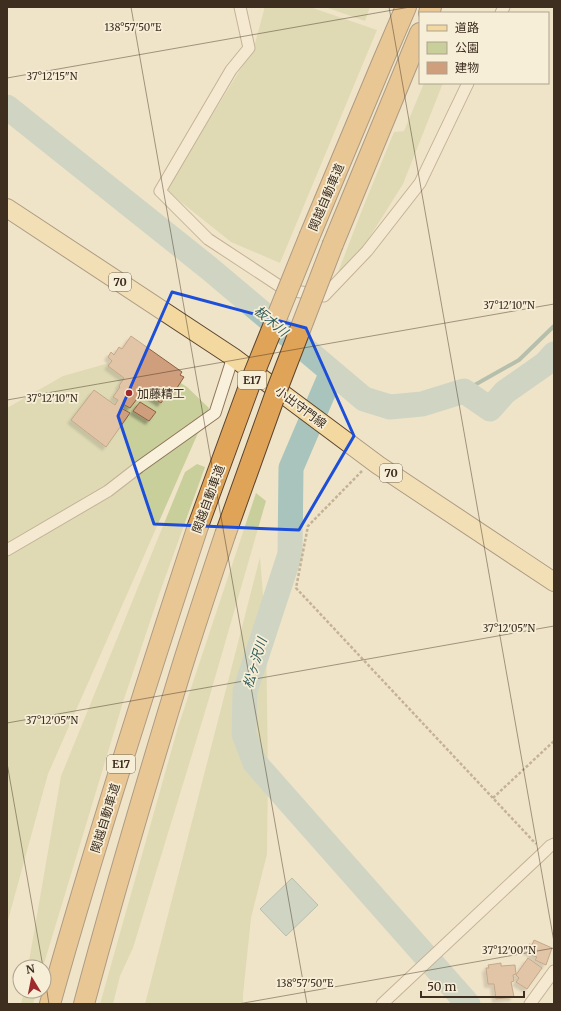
<svg xmlns="http://www.w3.org/2000/svg" width="561" height="1011" font-family="Merriweather,'Noto Sans JP',serif">
	<style>
		.green { fill: #c9cf9b }
		.water { fill: #a9c4bc; stroke: #6f938a }
		.lines { fill: none; stroke-linecap: round; stroke-linejoin: round }
		.stream { stroke: #6f938a; stroke-width: 4 }
		.river { stroke: #a9c4bc; stroke-width: 25 }
		.building { fill: #cf9f7d; stroke: #8d5f41; filter: url(#shadow) }
		.street-casing { stroke: #8d765c; stroke-width: 13 }
		.primary-casing { stroke: #5b4430; stroke-width: 20 }
		.highway-casing { stroke: #5b4430; stroke-width: 22 }
		.path { stroke: #8d765c; stroke-width: 2.5; stroke-dasharray: 3 2; stroke-linecap: butt }
		.street { stroke: #faf1dc; stroke-width: 11 }
		.primary { stroke: #f3d9a0; stroke-width: 18 }
		.highway { stroke: #e0a458; stroke-width: 20 }
		.highway-bridge-casing { stroke: #5b4430; stroke-width: 22; stroke-linecap: butt }
		.highway-bridge { stroke: #e0a458; stroke-width: 20 }
		.marked { fill: none; stroke: #1d4ed8; stroke-width: 3; stroke-linejoin: round }
		.ticks { fill: none; stroke: #3d2e20; stroke-width: 1; stroke-opacity: 0.45 }
		.poi-dot { fill: #9e2a2b; stroke: #f7eed8; stroke-width: 1.5 }
		.labels { text-anchor: middle; dominant-baseline: central; stroke-width: 3.5; stroke-linejoin: round; paint-order: stroke }
		.shield { fill: #f7eed8; stroke: #756857; stroke-width: 1 }
		.shield-label { font-size: 11px; font-weight: bold; fill: #3d2e20 }
		.street-label { font-size: 12px; fill: #3d2e20; stroke: #f7eed8 }
		.poi-label { font-size: 12px; fill: #3d2e20; stroke: #f7eed8; text-anchor: start }
		.water-label { font-size: 13px; font-style: italic; fill: #2f5d5a; stroke: #f7eed8 }
		.ticks-label { font-size: 10px; text-anchor: middle; fill: #3d2e20; stroke: #f7eed8; stroke-width: 3.5; stroke-linejoin: round; paint-order: stroke }
	</style>
	<defs>
		<filter id="shadow"><feDropShadow dx="-3.5" dy="3.5" stdDeviation="1" flood-color="#0004"/></filter>
	</defs>
	<rect width="100%" height="100%" fill="#f0e4c8"/>
	<!-- green -->
	<path class="green" d="M264 7H310L377 30 280 263 231 242 166 190 254 47 264 10Z
		M325 7H370L365 21Z
		M424 83H443L403 184 354 262 344 270 338 272 364 205 394 132 404 131Z
		M109 363 152 365 187 387 209 408 48 774 7 924V408L63 376Z
		M197 464 205 467 160 592 124 699 43 967H28L61 776 185 472Z
		M256 493 266 501 208 702 133 948 120 976 113 1004H100L178 727Z
		M260 557 266 631 268 775 267 854 251 918 243 995V1004H145Z
		M24 991H37L33 1004H21Z"/>
	<!-- water -->
	<path class="water" d="M292 878 318 905 286 936 260 909Z"/>
	<g class="lines">
		<!-- stream -->
		<path class="stream" d="M464 391 519 360 554 326"/>
		<!-- river -->
		<path class="river" d="M7 107 210 269 364 399 390 407 422 404 464 391 490 409 505 392 545 364 554 354
			M332 372 291 468 290 554 245 691 244 734 255 763 468 1004"/>
	</g>
	<!-- building -->
	<path class="building" d="M131 336 182 372 180 375 184 377 173 394 169 391 161 403 143 391 130 408 123 404 121 408 130 413 106 447 71 420 94 390 115 405 118 400 113 397 120 387 119 386 124 378 108 366 112 361 108 357 111 352 114 355 119 347 122 349Z
		M140 402 156 412 149 421 133 411Z
		M534 940 552 948 546 965 535 960 537 957 531 955 532 953 526 950 529 944 532 945Z
		M528 958 542 968 527 989 516 982 519 978 516 975Z
		M501 963V966L515 965 516 974 513 975 514 981 511 982 514 997 496 999 494 984H488L486 968H489L488 965Z"/>
	<g class="lines">
		<!-- street casing -->
		<g class="street-casing">
			<path id="street" d="M240 7 249 48 231 70 160 191 208 239 284 289 324 296 367 251 420 183 468 83
				M501 13 504 7
				M7 550 108 491 139 467 215 413 233 357
				M382 1004 544 852 550 846 554 844
				M530 1004 554 971"/>
		</g>
		<!-- primary casing -->
		<g class="primary-casing">
			<path id="primary" d="M7 208 233 357 378 465 554 582"/>
		</g>
		<!-- highway casing -->
		<g class="highway-casing">
			<path id="highway" d="M429 13 431 7
				M310 235 382 63 406 7
				M333 244 420 33
				M50 1004C95 843 146 684 198 526
				M84 1004C114 892 147 781 181 670 195 625 210 580 225 535"/>
		</g>
		<!-- path -->
		<path class="path" d="M362 471 308 526 296 588 536 844
			M493 798 554 741"/>
		<!-- street -->
		<use href="#street" class="street"/>
		<!-- primary -->
		<use href="#primary" class="primary"/>
		<!-- highway -->
		<use href="#highway" class="highway"/>
		<!-- highway-bridge casing -->
		<g class="highway-bridge-casing">
			<path id="highway-bridge" d="M198 526 251 381 310 235
				M225 535 278 387 333 244"/>
		</g>
		<!-- highway-bridge -->
		<use href="#highway-bridge" class="highway-bridge"/>
	</g>
	<!-- marked area -->
	<path d="M0 0H561V1011H0ZM172 292 306 328 354 436 299 530 154 524 118 416Z" fill="#f0e4c8" fill-opacity=".55" fill-rule="evenodd"/>
	<path class="marked" d="M172 292 306 328 354 436 299 530 154 524 118 416Z"/>
	<!-- ticks -->
	<path class="ticks" d="M131 7 307 1004M389 7 554 942M7 78 410 7M7 400 554 304M7 723 554 626M7 763 43 967M44 973 49 1004M238 1004 554 948"/>
	<!-- markers -->
	<circle class="poi-dot" cx="129" cy="393" r="4"/>
	<g class="labels">
		<!-- shield labels -->
		<g class="shield">
			<rect x="109" y="273" width="22" height="18" rx="3"/>
			<rect x="238" y="371" width="28" height="18" rx="3"/>
			<rect x="380" y="464" width="22" height="18" rx="3"/>
			<rect x="107" y="755" width="28" height="18" rx="3"/>
		</g>
		<g class="shield-label">
			<text x="120" y="282">70</text>
			<text x="252" y="380">E17</text>
			<text x="391" y="473">70</text>
			<text x="121" y="764">E17</text>
		</g>
		<!-- street labels -->
		<g class="street-label">
			<text transform="translate(326 197) rotate(-67)">関越自動車道</text>
			<text transform="translate(301 407) rotate(37)">小出守門線</text>
			<text transform="translate(208 499) rotate(-70)">関越自動車道</text>
			<text transform="translate(105 818) rotate(-73)">関越自動車道</text>
		</g>
		<!-- poi labels -->
		<g class="poi-label">
			<text x="137" y="393">加藤精工</text>
		</g>
		<!-- water labels -->
		<g class="water-label">
			<text transform="translate(271 321) rotate(40)">板木川</text>
			<text transform="translate(255 663) rotate(-73)">松ヶ沢川</text>
		</g>
	</g>
	<g class="ticks-label">
		<text x="133" y="31">138°57'50"E</text>
		<text x="52" y="80">37°12'15"N</text>
		<text x="509" y="309">37°12'10"N</text>
		<text x="52" y="402">37°12'10"N</text>
		<text x="509" y="632">37°12'05"N</text>
		<text x="52" y="724">37°12'05"N</text>
		<text x="509" y="954">37°12'00"N</text>
		<text x="305" y="987">138°57'50"E</text>
	</g>
	<!-- border -->
	<rect width="561" height="1011" fill="none" stroke="#3d2e20" stroke-width="16"/>
	<!-- legend -->
	<rect x="419" y="12" width="130" height="72" fill="#f7eed8" stroke="#ada18e"/>
	<rect x="427" y="25" width="20" height="6" fill="#f3d9a0" stroke="#ada18e"/>
	<text x="455" y="32" font-size="12" fill="#3d2e20">道路</text>
	<rect x="427" y="42" width="20" height="12" fill="#c9cf9b" stroke="#ada18e"/>
	<text x="455" y="52" font-size="12" fill="#3d2e20">公園</text>
	<rect x="427" y="62" width="20" height="12" fill="#cf9f7d" stroke="#ada18e"/>
	<text x="455" y="72" font-size="12" fill="#3d2e20">建物</text>
	<!-- north arrow -->
	<g transform="translate(32 979) rotate(350)"><circle r="19" fill="#f7eed8" stroke="#ada18e"/>
	<path d="M0-3L7 15L0 10L-7 15Z" fill="#9e2a2b"/>
	<text y="-6" font-size="11" font-weight="bold" text-anchor="middle" fill="#3d2e20">N</text>
	</g>
	<!-- scale -->
	<path d="M421 991v6h103v-6" fill="none" stroke="#3d2e20" stroke-width="2"/>
	<text x="427" y="991" font-size="12" fill="#3d2e20" stroke="#f7eed8" stroke-width="3" paint-order="stroke">50 m</text>
</svg>
